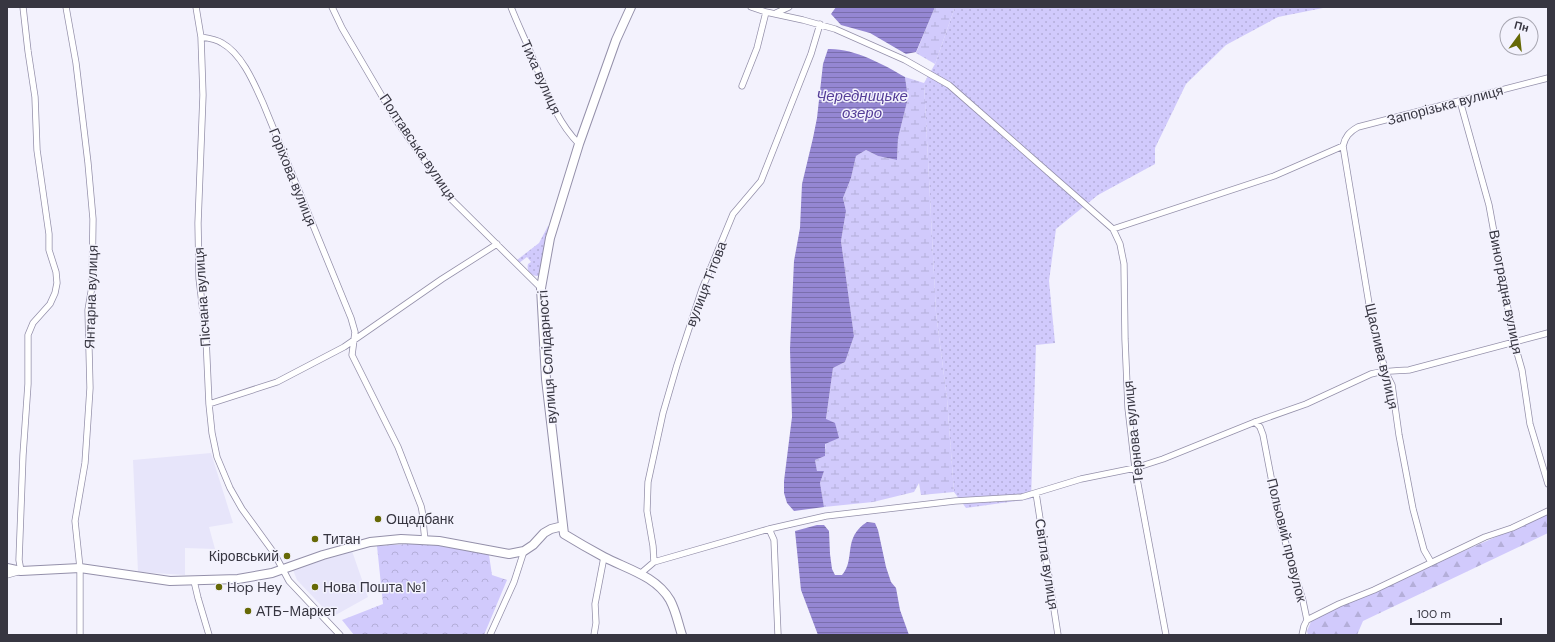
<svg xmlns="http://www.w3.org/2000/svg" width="1555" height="642" font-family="'DM Sans',sans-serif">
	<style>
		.built { fill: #e7e5fa }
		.grass { fill: url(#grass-dots) }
		.forest { fill: url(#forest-firs) }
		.wetland { fill: url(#wetland-marsh) }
		.park { fill: url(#park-crowns) }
		.water { fill: url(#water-rules) }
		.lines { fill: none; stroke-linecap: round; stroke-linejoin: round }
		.street-casing { stroke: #9490aa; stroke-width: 7 }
		.secondary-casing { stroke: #9490aa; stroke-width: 10 }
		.street { stroke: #fff; stroke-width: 5.5 }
		.secondary { stroke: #fff; stroke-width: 8 }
		.poi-dot { fill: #666906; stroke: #f3f2fd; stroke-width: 1.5 }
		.labels { text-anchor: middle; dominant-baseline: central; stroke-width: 3; stroke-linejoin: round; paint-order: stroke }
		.street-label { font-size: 14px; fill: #373641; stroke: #f3f2fd }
		.poi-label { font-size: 14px; fill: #373641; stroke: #f3f2fd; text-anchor: start }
		.water-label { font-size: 15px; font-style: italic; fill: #543d97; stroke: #f3f2fd }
	</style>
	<defs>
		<pattern id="grass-dots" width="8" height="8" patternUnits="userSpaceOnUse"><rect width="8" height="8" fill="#d1cafc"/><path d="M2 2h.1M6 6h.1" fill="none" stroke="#b4aed9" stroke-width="1.8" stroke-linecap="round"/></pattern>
		<pattern id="forest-firs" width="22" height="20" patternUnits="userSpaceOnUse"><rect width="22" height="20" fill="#d1cafc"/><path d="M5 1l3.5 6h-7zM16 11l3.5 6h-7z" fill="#b4aed9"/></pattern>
		<pattern id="wetland-marsh" width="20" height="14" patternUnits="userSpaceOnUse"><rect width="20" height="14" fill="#d1cafc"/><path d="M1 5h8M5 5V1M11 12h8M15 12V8" fill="none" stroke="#b4aed9"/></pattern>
		<pattern id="park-crowns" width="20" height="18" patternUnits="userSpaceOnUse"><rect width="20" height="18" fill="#d1cafc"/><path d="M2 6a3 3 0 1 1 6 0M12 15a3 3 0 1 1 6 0" fill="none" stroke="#b4aed9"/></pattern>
		<pattern id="water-rules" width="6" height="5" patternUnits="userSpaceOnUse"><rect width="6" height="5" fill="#9587d3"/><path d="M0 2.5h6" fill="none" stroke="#7a6fad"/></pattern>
	</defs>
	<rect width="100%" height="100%" fill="#f3f2fd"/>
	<!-- built -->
	<path class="built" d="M211 453 233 523 209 527 215 549 185 548V575L138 572 133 460Z
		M352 551 368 597 332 617 297 580 293 570Z"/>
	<!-- grass -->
	<path class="grass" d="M955 7H1328L1278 17 1226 45 1186 84 1155 148V164L1098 195 1056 229 1049 281 1055 343 1036 345 1031 499 966 508 954 492 947 399 936 313 924 83 935 64Z
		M548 226 550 227 539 276C532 276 526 272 528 264L531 262 527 257 519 263 517 260 539 243Z"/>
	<!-- forest -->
	<path class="forest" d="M1548 514V533L1363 621 1357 635H1308L1307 631 1313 617Z"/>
	<!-- wetland -->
	<path class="wetland" d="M935 7H955L935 64 916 53Z
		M905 77 924 83 936 313 947 399 954 492 921 495 919 483 914 492 873 502 824 507 820 483 824 471H817L815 460 825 456 826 420 833 368 845 362 854 336 841 241 846 211 843 198 851 178 856 156 866 150 878 156 897 160 898 138 908 98Z"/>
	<!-- park -->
	<path class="park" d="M423 543 465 548 489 555 492 575 507 580 484 635H354L342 620 383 604 377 546Z"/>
	<!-- water -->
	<path class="water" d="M836 7H935L916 52 906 54 870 33 841 25 831 14Z
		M828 49C853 48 883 64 905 77L908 98 898 138 897 160 878 156 866 150 856 156 851 178 843 198 846 211 841 241 854 336 845 362 833 368 826 419 835 423 839 438 825 444V456L815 460 817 471H824L820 483 824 507 794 511 787 503 784 493V481L792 417 790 349 794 261 800 228 802 184 813 138 817 118 823 64Z
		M867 522 875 523 878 530 886 567 891 582 896 588 900 610 909 635H818L801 590 795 531 817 525H824L829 531 830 554 832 569 835 575H842C856 559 842 538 867 522Z"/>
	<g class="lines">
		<!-- street casing -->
		<g class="street-casing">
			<path id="street" d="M66 7 76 63 88 163 93 219 92 286 88 310 90 388 85 463 75 521 80 568V635
				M196 7 201 37 203 95 198 223 199 278 206 338 209 404 212 433 217 457 230 488 242 509 274 553 289 581 340 635
				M332 7 342 28 396 120 451 199 541 288
				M511 7C518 25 527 43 534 61 546 90 556 121 579 144
				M751 7 766 12 803 20 835 29 905 60 949 85 1113 229 1120 244 1124 264 1125 339 1128 408 1135 468 1166 635
				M776 13 789 7
				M201 37C208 38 216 39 222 43 242 54 254 83 263 103L351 318 355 332 352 355 398 447 421 506C424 517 423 528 425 539
				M742 86 757 48 766 12
				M1460 101 1489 205 1514 342 1522 370 1530 424 1548 484
				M1113 229 1274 176 1343 146
				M209 404 277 382 344 347 442 279 497 244
				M1255 422 1260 427 1263 435 1280 524 1303 601 1307 620 1304 626 1302 635
				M1036 493 1058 635
				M769 529 774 540 778 635
				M654 562 653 546 647 511 648 482 663 413 677 365 702 289 733 214 761 181 811 54 820 24
				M1431 562 1424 550 1413 509 1399 435 1392 385 1386 373 1372 322 1343 146C1345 137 1349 132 1358 127L1548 78
				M640 574 654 562 769 529 826 516 955 501 1022 497 1081 479 1135 468 1163 459 1255 422 1306 404 1371 374C1383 371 1396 371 1409 370L1548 333
				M7 575 21 571 19 560 23 455 28 384V335L33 323 50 304 55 293 57 283 56 272 49 250V234L37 150 35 97 28 51 23 7
				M194 581 198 598 209 635
				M1307 620 1339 604 1374 590 1485 537 1512 528 1548 511
				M490 635 514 582 524 551
				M594 635 596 623 595 604 604 557"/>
		</g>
		<!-- secondary casing -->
		<g class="secondary-casing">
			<path id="secondary" d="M631 7 616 40 579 144 550 238 541 288 546 379 564 534C577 542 591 550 604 557 627 569 656 576 670 600 676 611 678 623 682 635
				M7 568 21 571 80 568 170 581 238 579 272 573 323 555 370 542 401 539 439 541 509 554 524 551 533 545 544 533 551 529 563 526"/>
		</g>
		<!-- street -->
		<use href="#street" class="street"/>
		<!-- secondary -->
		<use href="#secondary" class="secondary"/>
	</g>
	<!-- markers -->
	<g class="poi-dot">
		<circle cx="378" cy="519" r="4"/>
		<circle cx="315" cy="539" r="4"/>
		<circle cx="287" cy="556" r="4"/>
		<circle cx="219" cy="587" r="4"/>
		<circle cx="315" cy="587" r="4"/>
		<circle cx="248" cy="611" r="4"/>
	</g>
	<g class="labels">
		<!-- street labels -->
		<g class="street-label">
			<text transform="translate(541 77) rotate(66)">Тиха вулиця</text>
			<text transform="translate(1445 105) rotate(-15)">Запорізька вулиця</text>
			<text transform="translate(418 147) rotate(56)">Полтавська вулиця</text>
			<text transform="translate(293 177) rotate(68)">Горіхова вулиця</text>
			<text transform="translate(706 284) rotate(-69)">вулиця Тітова</text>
			<text transform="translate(1506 292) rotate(79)">Виноградна вулиця</text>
			<text transform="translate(91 297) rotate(-88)">Янтарна вулиця</text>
			<text transform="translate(202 297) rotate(-94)">Пісчана вулиця</text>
			<text transform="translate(1382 356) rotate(77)">Щаслива вулиця</text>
			<text transform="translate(547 357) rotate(-94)">вулиця Солідарності</text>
			<text transform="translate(1133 432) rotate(-96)">Тернова вулиця</text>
			<text transform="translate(1287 540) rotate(76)">Польовий провулок</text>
			<text transform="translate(1047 564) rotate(81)">Світла вулиця</text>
		</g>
		<!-- poi labels -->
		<g class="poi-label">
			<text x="386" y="519">Ощадбанк</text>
			<text x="323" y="539">Титан</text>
			<text x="279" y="556" text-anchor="end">Кіровський</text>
			<text x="227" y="587">Hop Hey</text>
			<text x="323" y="587">Нова Пошта №1</text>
			<text x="256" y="611">АТБ-Маркет</text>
		</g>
		<!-- water labels -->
		<g class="water-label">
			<text x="862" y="96">Чередницьке<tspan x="862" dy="17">озеро</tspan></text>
		</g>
	</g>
	<!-- border -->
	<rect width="1555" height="642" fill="none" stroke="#373641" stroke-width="16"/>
	<!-- north arrow -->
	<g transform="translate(1519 36) rotate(15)"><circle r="19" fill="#f3f2fd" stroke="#a8a7b2"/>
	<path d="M0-3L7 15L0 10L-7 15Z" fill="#666906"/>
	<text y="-6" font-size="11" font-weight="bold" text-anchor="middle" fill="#373641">Пн</text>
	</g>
	<!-- scale -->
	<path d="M1411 618v6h90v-6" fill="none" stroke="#373641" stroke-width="2"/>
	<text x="1417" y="618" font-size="12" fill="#373641" stroke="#f3f2fd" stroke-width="3" paint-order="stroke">100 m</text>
</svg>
